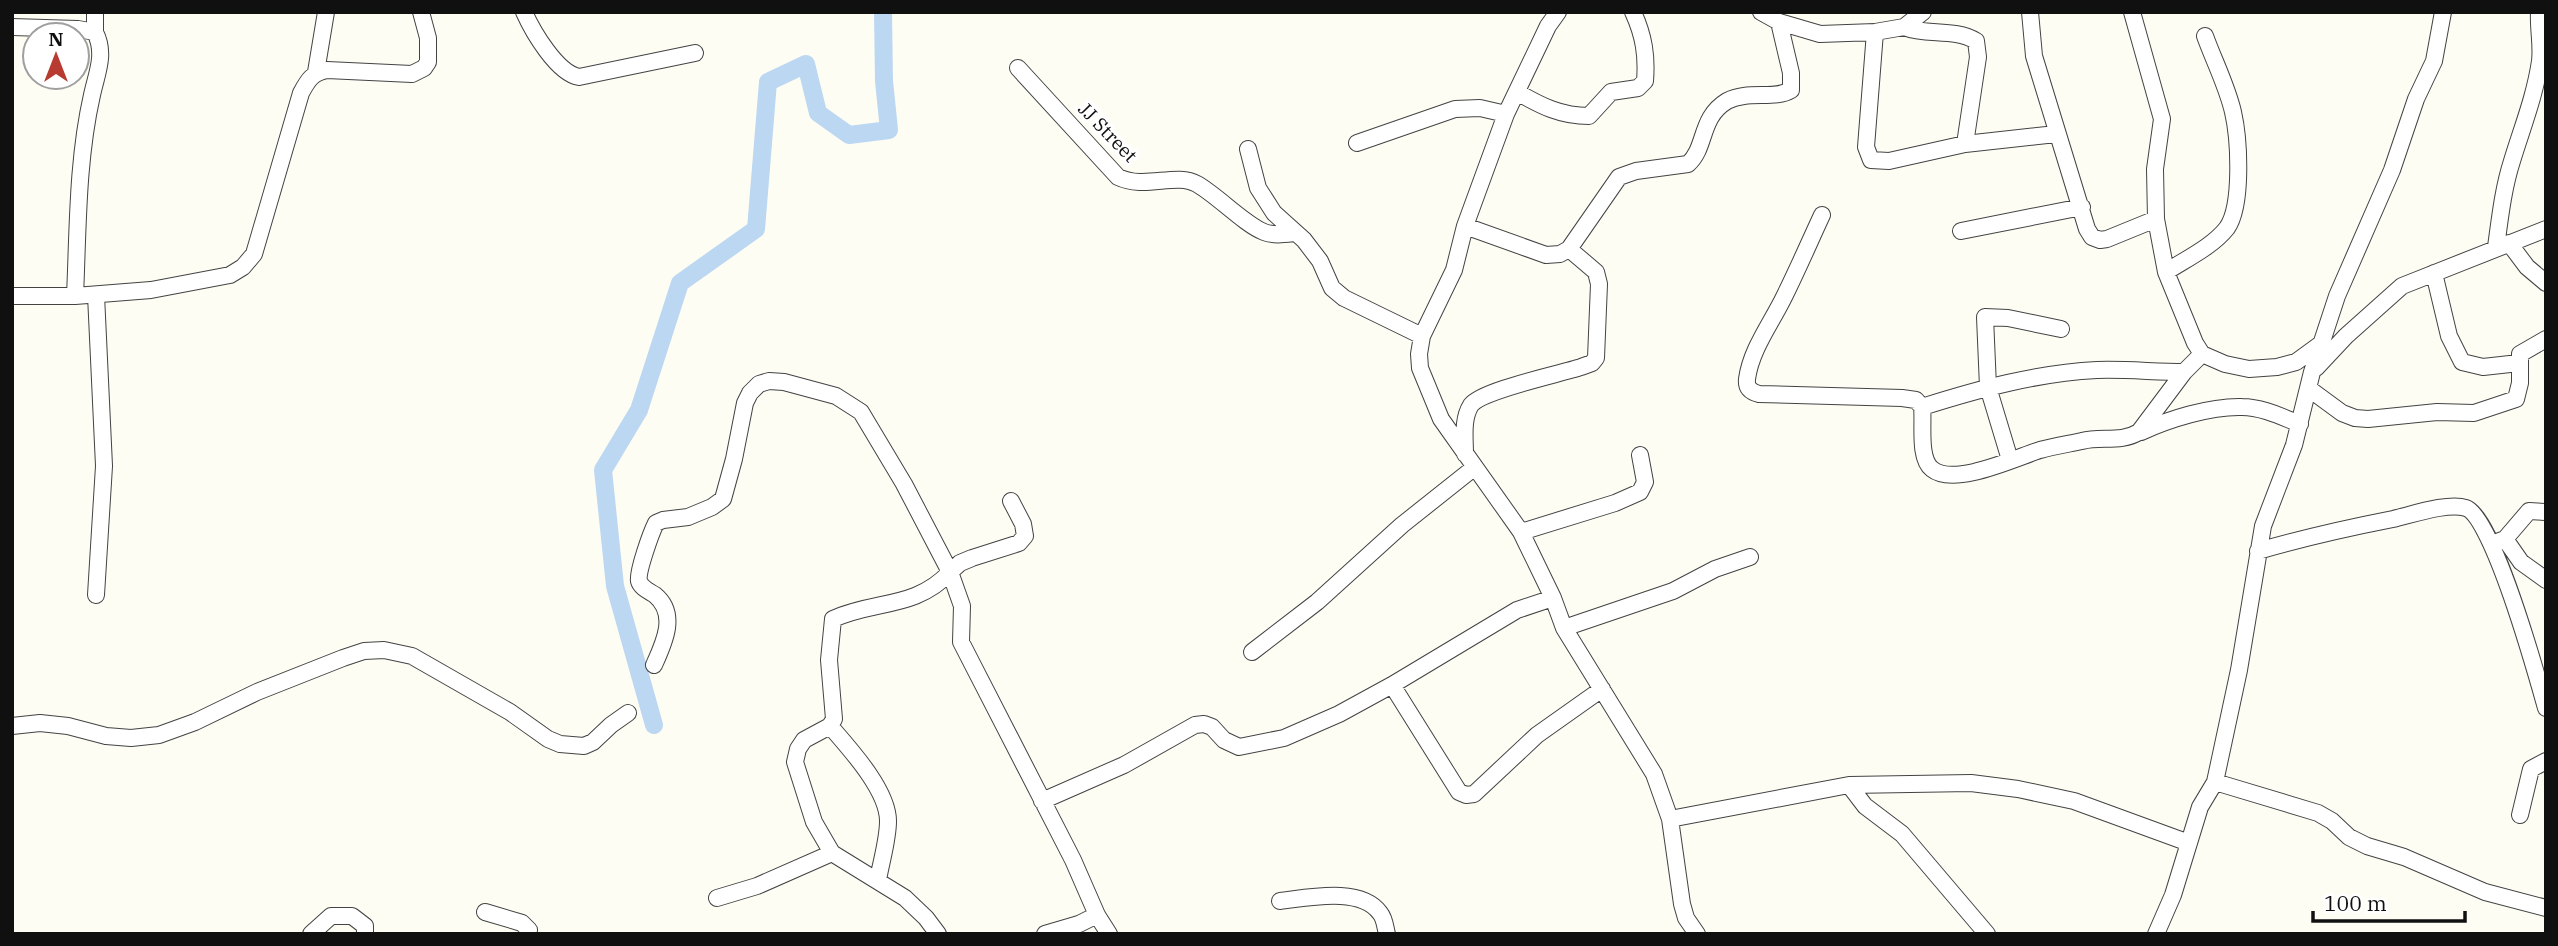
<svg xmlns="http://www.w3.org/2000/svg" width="2558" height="946" font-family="'IBM Plex Serif',serif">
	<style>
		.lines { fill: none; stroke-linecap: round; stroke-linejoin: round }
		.river { stroke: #bcd7f2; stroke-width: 18 }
		.minor-casing { stroke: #434343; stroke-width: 18 }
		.minor { stroke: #fff; stroke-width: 16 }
		.labels { text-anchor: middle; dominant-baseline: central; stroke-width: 7; stroke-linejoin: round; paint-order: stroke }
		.street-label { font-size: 19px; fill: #101010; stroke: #fff }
	</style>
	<rect width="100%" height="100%" fill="#fefdf4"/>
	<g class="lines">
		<!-- river -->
		<path class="river" d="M654 725 615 586 603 470 639 410 680 283 756 229 768 82 806 64 818 113 849 135 889 130 884 81 883 12"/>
		<!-- minor casing -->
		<g class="minor-casing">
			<path id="minor" d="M95 12V32
				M524 12C533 32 557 73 579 77L695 53
				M1558 12 1548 26 1506 114 1465 226 1454 270 1422 336 1419 354 1420 368 1441 419 1521 532 1553 598 1564 628 1654 774 1670 819 1682 904 1686 918 1697 934
				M1761 12 1779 22 1820 34 1875 32 1904 27 1923 12
				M2030 12 2034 56 2087 229 2092 237 2100 240 2107 239 2156 219
				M2132 12 2162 119 2155 169 2156 219 2166 272 2195 343 2202 354 2225 364 2249 369 2277 367 2296 362 2322 343
				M12 27 78 29 95 32C106 54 97 72 92 95 77 161 78 230 75 296
				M1904 27C1927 36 1954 28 1976 41L1978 57 1965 144
				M1875 32 1866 147 1871 160 1889 161 1965 144 2056 134
				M1018 68 1118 177C1145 190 1176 172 1197 184 1218 196 1244 224 1264 232 1274 236 1286 234 1296 233
				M316 72 326 12
				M1517 92C1541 106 1561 116 1589 116L1611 92 1638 88 1645 81C1647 56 1644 36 1633 12
				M1357 143 1455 109 1480 108 1506 114
				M1248 149 1258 188 1274 213 1304 240 1320 261 1332 288 1344 298 1422 336
				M1822 215C1809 243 1797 271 1783 299 1770 325 1751 350 1747 379 1746 388 1751 392 1759 394L1902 398 1916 400 1922 407C1924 423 1918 458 1932 469 1954 487 2015 458 2040 450 2054 446 2068 444 2082 441 2101 436 2121 443 2139 432L2184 372 2202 354
				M1465 226 1546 255 1560 254 1569 249 1619 177 1636 171 1688 164C1707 147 1699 118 1727 101 1748 90 1774 100 1791 90V73L1779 22
				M1961 231 2082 207
				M2509 243 2527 267 2546 283
				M2496 247C2500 218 2503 189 2512 161 2522 128 2535 96 2540 61 2542 45 2538 29 2539 12
				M2166 272C2186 259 2212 247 2227 228 2243 205 2239 138 2233 112 2227 86 2214 61 2205 36
				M2434 273 2449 336 2462 362 2483 367 2519 363
				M96 295 104 466 96 595
				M12 296H75L151 290 230 275 243 267 254 254 301 93C308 80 312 73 327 70L412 74 424 68 428 62V38L421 12
				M2316 368 2346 336 2402 286 2546 229
				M2308 388 2342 413 2355 418 2368 419 2437 412 2474 413 2516 399 2520 383V354L2546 339
				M1922 407C1979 389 2037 373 2097 370 2126 369 2155 372 2184 372
				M2141 432C2169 419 2211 406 2242 407 2262 407 2282 417 2300 424
				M1465 454C1465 438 1462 419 1471 405 1482 390 1560 374 1581 367L1592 363 1596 358 1599 284 1596 272 1569 249
				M2010 460 1988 387 1985 317 2008 318 2061 329
				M1011 501 1023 524 1025 536 1019 543 972 558 960 563 950 572 962 606 961 642 1073 860 1097 915 1109 934
				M1521 532 1615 503 1640 492 1645 482 1640 455
				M2505 539 2521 562 2546 580
				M2492 544 2505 539 2529 511 2546 512
				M2258 551C2303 538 2347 528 2393 519 2411 515 2448 502 2466 508 2493 517 2537 676 2546 708
				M1564 628 1673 591 1715 569 1750 557
				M1252 652 1317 602 1402 525 1475 467
				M654 665C664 643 678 614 655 595 649 591 641 588 639 581 637 572 651 533 656 523L663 520 688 517 712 507 723 499 734 459 745 403 750 393 759 384 769 381 784 382 836 396 861 412 904 484 950 572C916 609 874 600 833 619L829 660 834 719 830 726 804 740 798 749 795 762 814 822 832 853 905 898 926 918 938 934
				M1392 685 1459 792 1466 795 1474 794 1537 735 1602 689
				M12 726 40 723 68 726 106 736 131 738 159 735 195 722 257 692 343 658 364 651 384 650 412 656 510 712 548 739 560 744 584 746 593 742 611 725 628 713
				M830 726C849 748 888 790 888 821 888 840 881 862 878 880
				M2215 782 2318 813 2332 821 2349 837 2367 846 2404 857 2485 892 2546 908
				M1849 785 1865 806 1902 834 1987 934
				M1042 801 1124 765 1195 725 1204 724 1212 727 1224 740 1239 747 1284 738 1339 714 1392 685 1517 610 1553 598
				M2520 815 2531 769 2546 761
				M1670 819 1849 785 1971 783 2018 789 2074 801 2189 843
				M717 898 757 886 832 853
				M1280 901C1307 898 1361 886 1380 913 1385 919 1385 927 1387 934
				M485 912 522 923 529 930 528 934
				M311 934 331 916H352L365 926V934
				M1045 934 1079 924 1097 915
				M2156 934 2173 895 2200 807 2215 782 2239 670 2263 526 2294 445 2312 372 2337 296 2392 170 2416 99 2434 61 2443 12"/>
		</g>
		<!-- minor -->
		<use href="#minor" class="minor"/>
	</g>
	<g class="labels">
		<!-- street labels -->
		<g class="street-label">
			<text transform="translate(1108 132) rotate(46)">JJ Street</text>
		</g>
	</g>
	<!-- border -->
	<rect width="2558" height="946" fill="none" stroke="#101010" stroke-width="28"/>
	<!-- north arrow -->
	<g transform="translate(56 56)"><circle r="33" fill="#ffffff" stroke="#9f9f9f" stroke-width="2"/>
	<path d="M0-5L12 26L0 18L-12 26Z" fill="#b73b31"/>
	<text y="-10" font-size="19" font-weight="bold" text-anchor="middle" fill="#101010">N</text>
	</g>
	<!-- scale -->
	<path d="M2313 911v10h152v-10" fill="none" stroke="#101010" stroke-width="3.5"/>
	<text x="2324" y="911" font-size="21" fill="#101010" stroke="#ffffff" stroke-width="5" paint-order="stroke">100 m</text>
</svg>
